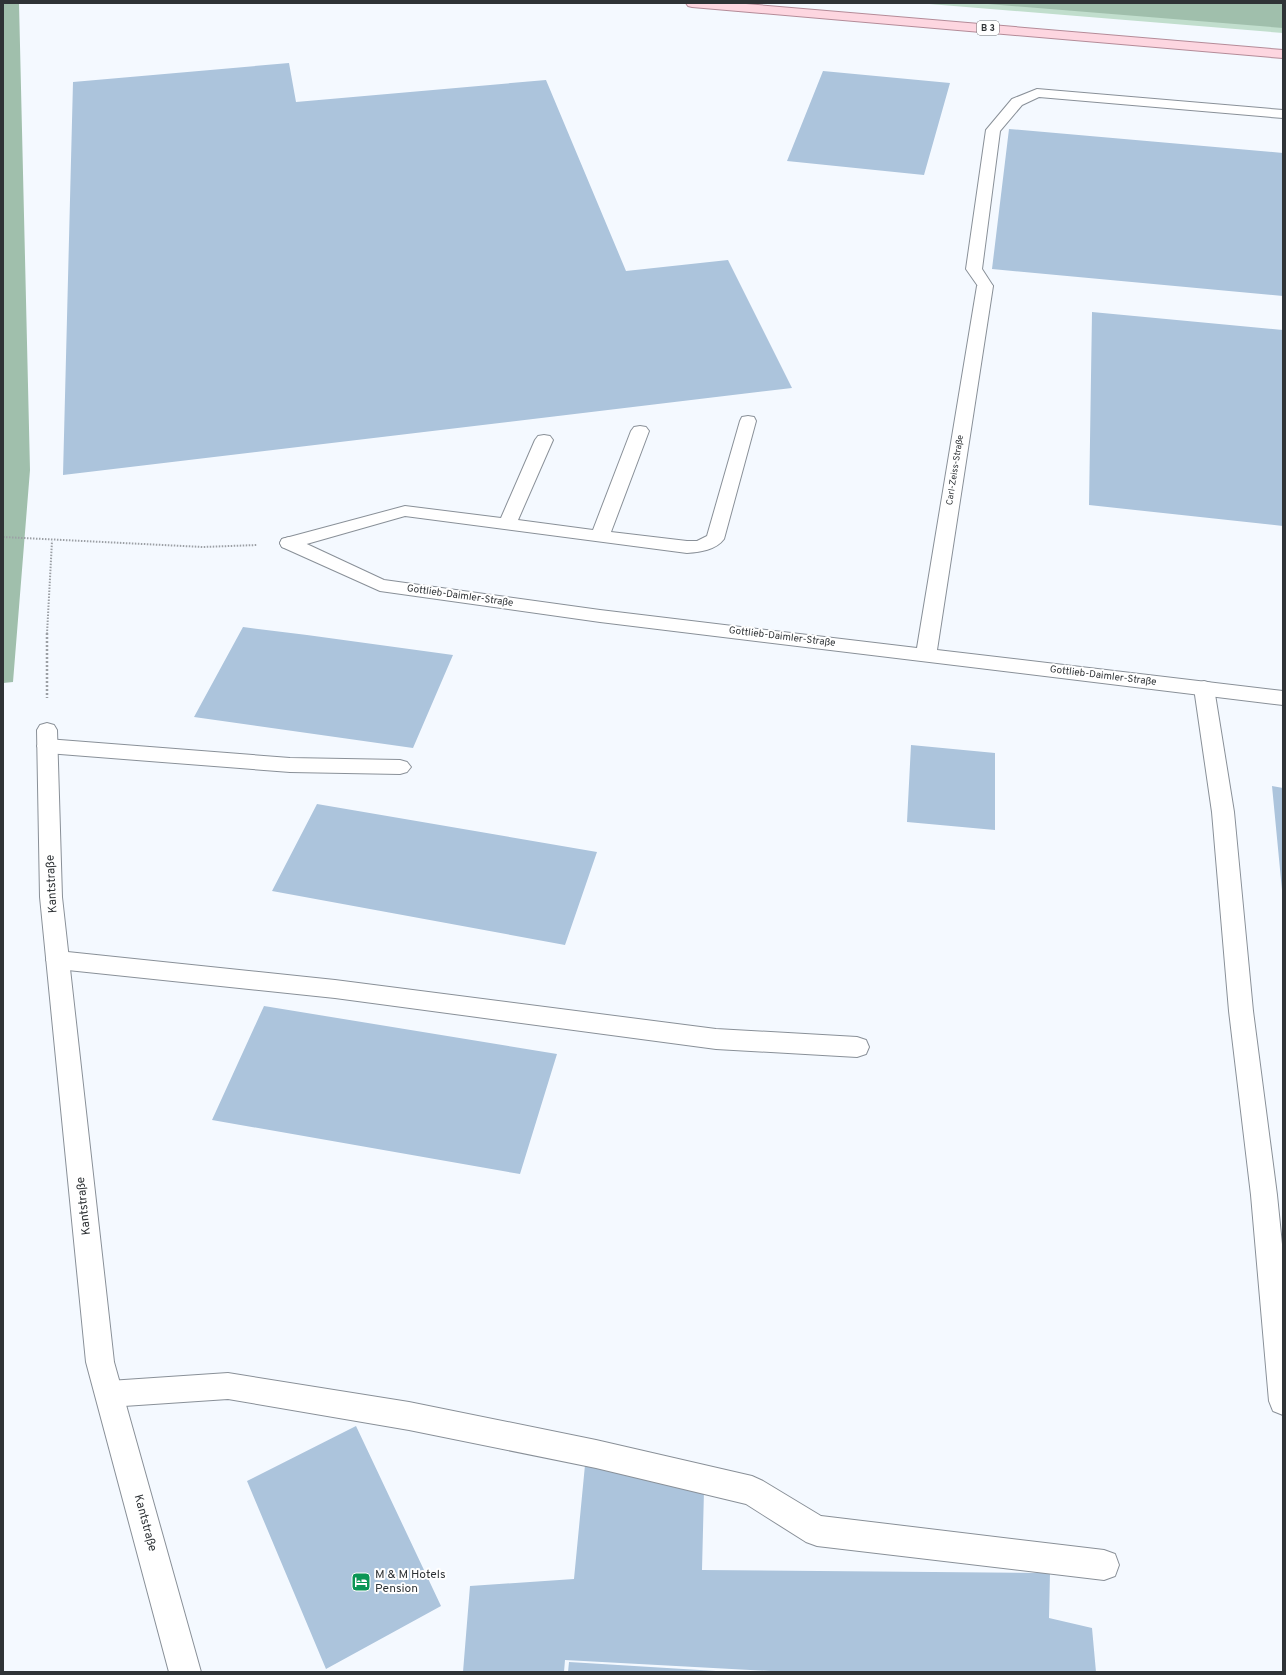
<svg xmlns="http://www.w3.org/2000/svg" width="1286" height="1675" font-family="Overpass,sans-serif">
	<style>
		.green { fill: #c1decd }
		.forest { fill: #a0bfac }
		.building { fill: #acc4dc }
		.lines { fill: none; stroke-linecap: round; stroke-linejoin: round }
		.service-casing { stroke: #899098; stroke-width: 2 }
		.minor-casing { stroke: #899098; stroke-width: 2 }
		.primary-casing { stroke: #b48b98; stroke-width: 2 }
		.path-far1 { stroke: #9ca0a5; stroke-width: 2; stroke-dasharray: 1.5 1.5; stroke-linecap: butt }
		.path { stroke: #9ca0a5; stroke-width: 2.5; stroke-dasharray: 2 2; stroke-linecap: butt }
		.service { fill: #fff; fill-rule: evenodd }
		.minor { fill: #fff; fill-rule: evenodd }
		.primary { fill: #fdd6e0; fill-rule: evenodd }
		.labels { text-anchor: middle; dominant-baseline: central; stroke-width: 4; stroke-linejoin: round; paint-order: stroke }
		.shield { fill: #fff; stroke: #6d7072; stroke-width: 1 }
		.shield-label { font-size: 9px; font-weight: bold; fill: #2f3336 }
		.far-street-label { font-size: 9px; fill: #2f3336; stroke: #fff }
		.street-label { font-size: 10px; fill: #2f3336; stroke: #fff }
		.near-street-label { font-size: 12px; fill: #2f3336; stroke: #fff }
		.near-poi-label { font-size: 12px; fill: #2f3336; stroke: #fff; text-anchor: start }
	</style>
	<rect width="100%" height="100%" fill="#f4f9ff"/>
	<!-- green -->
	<path class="green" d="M917 3H1283V33Z"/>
	<!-- forest -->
	<path class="forest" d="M3 3H19L30 470 13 682 3 683Z
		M976 3H1283V28Z"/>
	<!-- building -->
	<path class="building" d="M289 63 296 102 546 80 626 271 728 260 792 388 63 475 73 82Z
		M823 71 950 83 924 175 787 161Z
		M1009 129 1283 153V296L992 269Z
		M1092 312 1283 330V526L1089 505Z
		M243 627 307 635 453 655 413 748 194 717Z
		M911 745 995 753V830L907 822Z
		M1272 786 1283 788V890H1282Z
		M317 804 597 852 565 945 272 891Z
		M264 1006 557 1054 520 1174 212 1120Z
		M356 1426 441 1606 326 1669 247 1481Z
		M585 1465 704 1490 702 1570 1050 1573 1049 1618 1092 1628 1096 1672H789L565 1660 564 1672H463L470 1586 574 1579Z
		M569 1662 716 1671V1672H568Z"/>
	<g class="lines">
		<!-- service casing -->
		<g class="service-casing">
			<path id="service" d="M1037 89 1283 110V118L1039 97 1022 105 1000 131 982 269 993 286 990 289 985 291 980 289 966 269 986 130 1012 99Z
				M748 416 754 417 756 421 724 539C716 550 700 552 687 553L405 516 289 549 282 547 280 543 282 539 405 506 501 518 535 440 538 436 544 435 550 436 553 440 518 520 593 530 631 431 634 427 640 426 646 427 649 431 611 532 687 541H697L707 536 740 421 742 417Z
				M1204 681 1211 683 1214 688 1234 812 1253 1011 1277 1195 1283 1254V1415L1273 1411 1269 1401 1251 1195 1229 1011 1212 812 1194 688 1197 683Z
				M47 739 290 758 400 760 407 762 411 767 407 772 400 774 290 772 47 753 40 751 37 746 40 741Z
				M58 951 335 980 716 1029 857 1037 866 1040 869 1047 866 1054 857 1057 716 1049 335 998 58 969 50 966 46 960 50 954Z
				M228 1373 409 1402 596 1440 752 1476 763 1481 821 1516 1104 1550 1115 1554 1119 1565 1115 1576 1104 1580 817 1546 806 1542 746 1504 596 1468 409 1430 228 1399 109 1407 99 1404 95 1394 99 1384 109 1381Z"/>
		</g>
		<!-- minor casing -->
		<g class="minor-casing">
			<path id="minor" d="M985 281 990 283 993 286 937 650 1283 691V705L600 622 380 591 282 547 280 543 282 539 289 537 296 539 384 580 600 610 917 648 977 286 980 283Z
				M47 723 54 725 57 730 62 897 114 1362 201 1672H169L86 1362 40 897 37 730 40 725Z"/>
		</g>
		<!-- primary casing -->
		<g class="primary-casing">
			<path id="primary" d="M686 3H734L1283 50V58L692 7 688 6Z"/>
		</g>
		<!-- path-far1 -->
		<path class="path-far1" d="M3 537 203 547 257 545
			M47 634 52 541"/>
		<!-- path -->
		<path class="path" d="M47 633V698"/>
		<!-- service -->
		<use href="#service" class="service"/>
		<!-- minor -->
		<use href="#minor" class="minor"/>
		<!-- primary -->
		<use href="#primary" class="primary"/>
	</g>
	<!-- icons -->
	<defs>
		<g id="hotel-square" transform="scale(1)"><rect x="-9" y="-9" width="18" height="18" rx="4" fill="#0a9555" stroke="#fff"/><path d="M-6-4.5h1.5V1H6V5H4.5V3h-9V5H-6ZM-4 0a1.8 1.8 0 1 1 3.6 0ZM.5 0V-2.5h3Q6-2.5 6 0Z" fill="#fff"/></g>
	</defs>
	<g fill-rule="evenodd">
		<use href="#hotel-square" x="361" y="1582"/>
	</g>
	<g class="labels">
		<!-- shield labels -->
		<rect class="shield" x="977" y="21" width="22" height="14" rx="3"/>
		<g class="shield-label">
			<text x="988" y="28">B 3</text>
		</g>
		<!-- far-street labels -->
		<g class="far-street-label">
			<text transform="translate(955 470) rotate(-81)">Carl-Zeiss-Straße</text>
		</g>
		<!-- street labels -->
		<g class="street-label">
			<text transform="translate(460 596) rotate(8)">Gottlieb-Daimler-Straße</text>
			<text transform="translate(782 637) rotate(7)">Gottlieb-Daimler-Straße</text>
			<text transform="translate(1103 676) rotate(7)">Gottlieb-Daimler-Straße</text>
		</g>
		<!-- near-street labels -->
		<g class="near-street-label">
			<text transform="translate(52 884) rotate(-93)">Kantstraße</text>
			<text transform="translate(84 1206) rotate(-96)">Kantstraße</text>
			<text transform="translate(145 1523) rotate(75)">Kantstraße</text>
		</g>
		<!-- near-poi labels -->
		<g class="near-poi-label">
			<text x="375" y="1575">M &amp; M Hotels<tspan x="375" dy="14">Pension</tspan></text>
		</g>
	</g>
	<!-- border -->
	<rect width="1286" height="1675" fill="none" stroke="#2f3336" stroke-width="8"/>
</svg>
